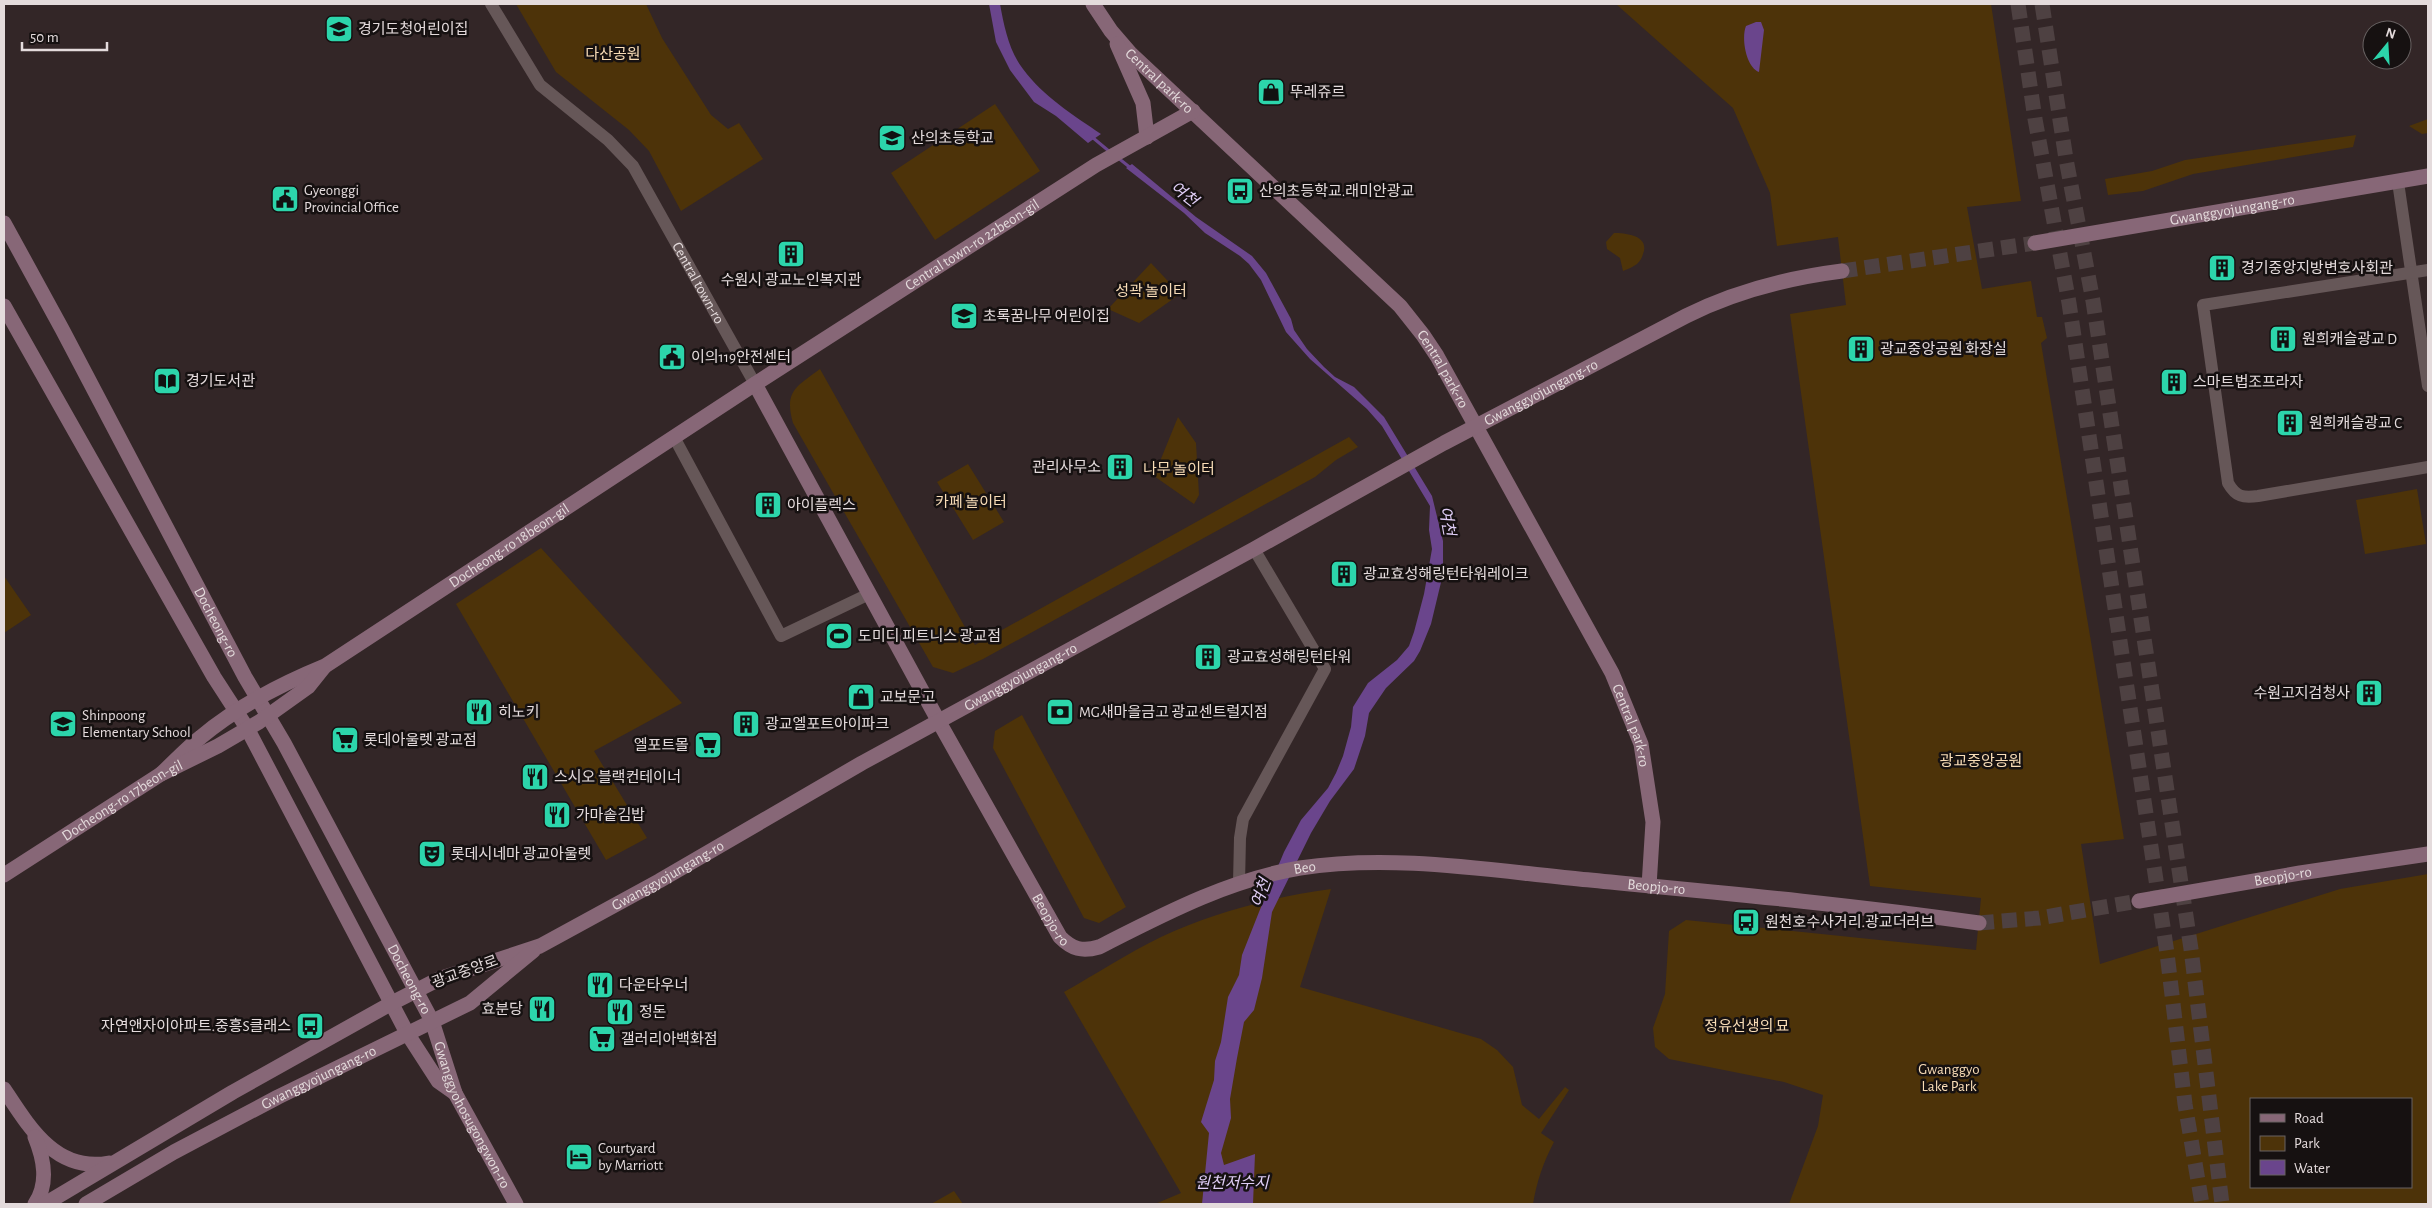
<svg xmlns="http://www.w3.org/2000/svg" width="2432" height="1208" font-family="'Alegreya Sans','Noto Sans KR',sans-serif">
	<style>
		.green { fill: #4d3309; fill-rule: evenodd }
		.water { fill: #6a458c }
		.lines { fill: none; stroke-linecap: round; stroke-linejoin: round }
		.stream { stroke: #6a458c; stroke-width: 3 }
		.secondary-tunnel { stroke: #4e4142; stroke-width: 15; stroke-dasharray: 15 8; stroke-linecap: butt }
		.highway-tunnel { stroke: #4e4142; stroke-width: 15; stroke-dasharray: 15 8; stroke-linecap: butt }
		.street { stroke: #665758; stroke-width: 12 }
		.secondary { stroke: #876777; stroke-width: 15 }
		.labels { text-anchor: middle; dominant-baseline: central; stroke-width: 5; stroke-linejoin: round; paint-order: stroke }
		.poi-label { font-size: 15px; fill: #e4dbdc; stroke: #161111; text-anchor: start }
		.park-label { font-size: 15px; fill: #f9ddb7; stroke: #161111 }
		.street-label { font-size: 15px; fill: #e4dbdc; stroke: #161111 }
		.water-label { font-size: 16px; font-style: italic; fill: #dfcdf5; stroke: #161111 }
	</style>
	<rect width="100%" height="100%" fill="#332627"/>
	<!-- green -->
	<path class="green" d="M516 4H646L662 38 711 115 728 129 739 123 763 159 681 211 649 151 629 130 556 72Z
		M1616 4H1991L2021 201 1967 207 1982 289 2031 281 2037 317H2042L2047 338 2041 343 2124 839 2081 844 2100 964 2340 889 2428 874V1204H1789L1818 1126 1823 1095 1784 1082 1669 1059 1655 1047 1653 1028 1665 994 1669 931 1686 920 1976 950 1981 898 1870 886 1790 314 1846 305 1838 237 1777 246 1770 193 1733 108ZM2251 1099H2411V1187H2251Z
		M995 104 1040 171 935 240 891 173Z
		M2428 119V133L2422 134 2409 126Z
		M2356 135 2353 147 2193 174 2143 191 2108 195 2105 179 2152 171 2185 160Z
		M1614 233C1627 233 1650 236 1643 254 1642 258 1640 261 1637 264 1633 267 1628 269 1623 271L1620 258 1607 249 1606 242Z
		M1151 263 1180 294 1139 323 1108 309Z
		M820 369 975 645 1349 437 1358 447 1336 460 1315 477 983 659 953 673 933 667 793 423C784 391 796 387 820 369Z
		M1178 417 1196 443 1199 495 1194 504 1154 476Z
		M968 464 1004 522 973 540 937 482Z
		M2417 489 2426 544 2365 554 2356 500Z
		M541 548 682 703 594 751 647 838 606 860 456 604Z
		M4 576 31 615 4 633Z
		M1022 715 1126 907 1099 923 1084 918 993 748 995 731Z
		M1331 889 1300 987 1481 1039 1497 1050 1513 1067 1522 1105 1539 1119 1565 1087 1569 1090 1541 1133 1554 1142C1543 1163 1537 1181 1533 1204H1155L1181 1193 1064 992C1096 974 1128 953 1161 937 1214 912 1273 897 1331 889Z
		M954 1191 963 1204H931Z"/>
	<!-- water -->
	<path class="water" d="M989 4H1000C1004 26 1009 51 1023 69 1043 96 1073 115 1101 134L1088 143 1056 116 1034 102 1010 70 996 42Z
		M1756 22H1761L1764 30 1759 72C1746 67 1741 38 1746 26Z
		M1132 164 1196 217 1252 256 1266 273 1291 319 1294 330 1307 349 1324 367 1335 377 1354 387 1384 417 1432 496 1443 541V574L1431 624 1420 651 1414 661 1386 688 1369 713 1365 736 1354 769 1330 801 1311 833 1272 912 1262 978 1254 1010 1244 1022 1237 1058 1230 1099 1231 1118 1221 1153 1224 1165 1255 1154 1253 1204H1202L1209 1133 1201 1122 1214 1080 1215 1061 1221 1042 1228 997 1239 975 1242 955 1259 912 1284 852 1301 820 1328 788 1336 773 1343 756 1351 727 1353 707 1368 683 1397 660 1409 646 1414 632 1424 594 1432 549 1429 530 1430 506 1382 426 1367 409 1310 359 1286 332 1261 280 1249 264 1240 256 1205 233 1184 213 1126 168Z"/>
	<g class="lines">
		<!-- stream -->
		<path class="stream" d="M1092 137 1110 152
			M1117 157 1132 169"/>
		<!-- secondary-tunnel -->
		<path class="secondary-tunnel" d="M1842 271 2035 243
			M1979 923 2039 918 2139 901"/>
		<!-- highway-tunnel -->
		<path class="highway-tunnel" d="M2018 4 2035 119 2069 303 2167 953 2185 1104 2202 1204
			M2042 4 2066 159 2093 301 2191 949 2222 1204"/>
		<!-- street -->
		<g class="street">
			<path id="s1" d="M491 4 540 85 608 140 633 166 755 384"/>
			<path d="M2398 182 2428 386"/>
			<path d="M2428 270 2203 305 2228 483C2236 497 2243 498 2258 496L2428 467"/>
			<path d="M674 437 781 636 869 594"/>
			<path d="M1239 883 1240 838 1243 819 1325 669 1254 549"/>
		</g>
		<!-- secondary -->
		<g class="secondary">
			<path id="s2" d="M1093 4 1111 31 1130 53 1400 306 1423 335 1437 356 1612 673 1641 744 1653 822 1649 886"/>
			<path d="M1117 44 1143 103 1147 137"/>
			<path id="s3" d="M4 223 62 329 245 677 284 743 432 1021 455 1093 516 1204"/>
			<path id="s4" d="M2035 243 2428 176"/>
			<path d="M4 306 214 677 247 728 407 1033 438 1081 455 1093"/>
			<path id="s5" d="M755 384 939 722 1060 937C1072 949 1082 952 1099 947 1164 914 1228 880 1300 868 1392 854 1487 870 1579 879 1713 892 1846 904 1979 923"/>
			<path id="s6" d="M161 774C174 762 187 748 201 737 238 706 281 684 325 666L755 384 1096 165 1193 111"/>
			<path id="s7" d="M4 875 161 774 218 746 259 722 308 687 324 667"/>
			<path id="s8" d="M2139 901 2300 873 2428 854"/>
			<path d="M4 1089C29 1127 56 1173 109 1163"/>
			<path d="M35 1137C44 1159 49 1183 35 1204"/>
			<path id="s9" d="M45 1204 233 1092 392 1003 439 979 540 946 659 881 862 763 1254 549 1444 443 1686 316C1736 291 1787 278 1842 271"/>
			<path id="s10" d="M86 1204 174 1152 278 1097 470 1003 533 951"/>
		</g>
	</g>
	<!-- icons -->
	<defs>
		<g id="school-square" transform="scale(1.4375)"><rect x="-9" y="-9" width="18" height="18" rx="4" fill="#2cd5ab" stroke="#161111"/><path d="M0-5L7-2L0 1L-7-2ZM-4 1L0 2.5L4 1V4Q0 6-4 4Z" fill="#111"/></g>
		<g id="shop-square" transform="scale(1.4375)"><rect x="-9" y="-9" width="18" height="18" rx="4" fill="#2cd5ab" stroke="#161111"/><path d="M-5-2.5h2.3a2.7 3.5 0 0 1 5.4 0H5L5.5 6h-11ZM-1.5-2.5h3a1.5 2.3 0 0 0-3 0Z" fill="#111"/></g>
		<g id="bus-square" transform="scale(1.4375)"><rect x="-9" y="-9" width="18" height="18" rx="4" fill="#2cd5ab" stroke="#161111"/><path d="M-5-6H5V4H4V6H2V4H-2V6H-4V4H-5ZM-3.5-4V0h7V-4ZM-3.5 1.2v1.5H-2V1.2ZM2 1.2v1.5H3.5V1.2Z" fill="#111"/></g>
		<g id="civic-square" transform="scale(1.4375)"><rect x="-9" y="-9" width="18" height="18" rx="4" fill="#2cd5ab" stroke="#161111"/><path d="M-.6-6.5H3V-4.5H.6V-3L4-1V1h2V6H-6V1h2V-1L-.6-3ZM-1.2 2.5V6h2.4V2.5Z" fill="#111"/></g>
		<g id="building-square" transform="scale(1.4375)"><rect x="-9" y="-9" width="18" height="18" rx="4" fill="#2cd5ab" stroke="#161111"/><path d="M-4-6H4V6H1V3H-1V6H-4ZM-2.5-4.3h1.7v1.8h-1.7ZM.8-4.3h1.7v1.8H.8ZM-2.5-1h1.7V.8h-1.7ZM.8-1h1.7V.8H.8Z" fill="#111"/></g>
		<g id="library-square" transform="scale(1.4375)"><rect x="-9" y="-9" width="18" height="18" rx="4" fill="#2cd5ab" stroke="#161111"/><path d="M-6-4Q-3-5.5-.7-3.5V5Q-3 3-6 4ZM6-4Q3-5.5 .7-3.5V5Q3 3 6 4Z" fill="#111"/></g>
		<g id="stadium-square" transform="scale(1.4375)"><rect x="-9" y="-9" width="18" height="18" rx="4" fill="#2cd5ab" stroke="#161111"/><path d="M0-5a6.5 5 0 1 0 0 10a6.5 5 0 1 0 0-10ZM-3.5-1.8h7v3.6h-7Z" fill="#111"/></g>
		<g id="restaurant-square" transform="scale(1.4375)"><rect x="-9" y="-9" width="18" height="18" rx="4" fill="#2cd5ab" stroke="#161111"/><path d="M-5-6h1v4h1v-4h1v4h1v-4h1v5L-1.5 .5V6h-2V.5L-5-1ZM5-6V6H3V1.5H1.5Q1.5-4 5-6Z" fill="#111"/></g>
		<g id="bank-square" transform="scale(1.4375)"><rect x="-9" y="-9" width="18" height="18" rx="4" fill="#2cd5ab" stroke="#161111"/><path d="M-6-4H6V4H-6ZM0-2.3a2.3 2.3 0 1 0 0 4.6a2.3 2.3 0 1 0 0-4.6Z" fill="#111"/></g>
		<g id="supermarket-square" transform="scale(1.4375)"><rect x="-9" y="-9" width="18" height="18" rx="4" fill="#2cd5ab" stroke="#161111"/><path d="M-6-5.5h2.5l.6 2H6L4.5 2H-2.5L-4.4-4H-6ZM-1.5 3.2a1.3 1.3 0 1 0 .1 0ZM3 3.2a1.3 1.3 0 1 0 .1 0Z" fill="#111"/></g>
		<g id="theatre-square" transform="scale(1.4375)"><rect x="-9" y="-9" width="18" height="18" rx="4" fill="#2cd5ab" stroke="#161111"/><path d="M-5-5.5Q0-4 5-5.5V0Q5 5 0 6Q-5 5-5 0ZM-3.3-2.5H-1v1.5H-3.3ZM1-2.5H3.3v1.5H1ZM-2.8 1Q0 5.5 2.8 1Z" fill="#111"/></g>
		<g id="hotel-square" transform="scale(1.4375)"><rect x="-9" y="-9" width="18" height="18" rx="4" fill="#2cd5ab" stroke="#161111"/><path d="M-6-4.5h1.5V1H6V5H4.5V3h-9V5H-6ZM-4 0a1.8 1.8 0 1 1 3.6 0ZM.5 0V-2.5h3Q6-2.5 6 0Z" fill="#111"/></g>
	</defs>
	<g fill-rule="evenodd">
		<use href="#school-square" x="339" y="29"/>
		<use href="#shop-square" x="1271" y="92"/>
		<use href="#school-square" x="892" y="138"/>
		<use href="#bus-square" x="1240" y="191"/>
		<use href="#civic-square" x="285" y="199"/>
		<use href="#building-square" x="791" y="254"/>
		<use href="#building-square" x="2222" y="268"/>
		<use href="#school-square" x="964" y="316"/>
		<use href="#building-square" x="2283" y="339"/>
		<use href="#building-square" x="1861" y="349"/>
		<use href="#civic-square" x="672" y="357"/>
		<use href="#library-square" x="167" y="381"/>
		<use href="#building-square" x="2174" y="382"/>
		<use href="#building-square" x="2290" y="423"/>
		<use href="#building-square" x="1120" y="467"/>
		<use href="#building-square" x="768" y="505"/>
		<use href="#building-square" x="1344" y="574"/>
		<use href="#stadium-square" x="839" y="636"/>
		<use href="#building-square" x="1208" y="657"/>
		<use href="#building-square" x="2369" y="693"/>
		<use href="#shop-square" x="861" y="697"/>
		<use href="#restaurant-square" x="479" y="712"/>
		<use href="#bank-square" x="1060" y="712"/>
		<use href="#school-square" x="63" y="724"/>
		<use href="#building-square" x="746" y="724"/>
		<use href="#supermarket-square" x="345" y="740"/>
		<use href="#supermarket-square" x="708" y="745"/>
		<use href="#restaurant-square" x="535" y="777"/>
		<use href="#restaurant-square" x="557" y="815"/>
		<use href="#theatre-square" x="432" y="854"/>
		<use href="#bus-square" x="1746" y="922"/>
		<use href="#restaurant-square" x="600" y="985"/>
		<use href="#restaurant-square" x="542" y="1009"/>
		<use href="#restaurant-square" x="620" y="1012"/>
		<use href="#bus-square" x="310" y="1026"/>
		<use href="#supermarket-square" x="602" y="1039"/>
		<use href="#hotel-square" x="579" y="1157"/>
	</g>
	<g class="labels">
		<!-- poi labels -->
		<g class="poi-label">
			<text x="358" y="29">경기도청어린이집</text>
			<text x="1290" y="92">뚜레쥬르</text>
			<text x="911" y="138">산의초등학교</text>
			<text x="304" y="190">Gyeonggi<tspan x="304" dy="17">Provincial Office</tspan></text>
			<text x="1259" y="191">산의초등학교.래미안광교</text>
			<text x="2241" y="268">경기중앙지방변호사회관</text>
			<text x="791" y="280" text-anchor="middle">수원시 광교노인복지관</text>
			<text x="983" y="316">초록꿈나무 어린이집</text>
			<text x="2302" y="339">원희캐슬광교 D</text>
			<text x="1880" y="349">광교중앙공원 화장실</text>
			<text x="691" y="357">이의119안전센터</text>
			<text x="186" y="381">경기도서관</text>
			<text x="2193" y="382">스마트법조프라자</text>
			<text x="2309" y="423">원희캐슬광교 C</text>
			<text x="1101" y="467" text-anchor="end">관리사무소</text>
			<text x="787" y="505">아이플렉스</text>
			<text x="1363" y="574">광교효성해링턴타워레이크</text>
			<text x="858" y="636">도미디 피트니스 광교점</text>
			<text x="1227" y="657">광교효성해링턴타워</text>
			<text x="2350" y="693" text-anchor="end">수원고지검청사</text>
			<text x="880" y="697">교보문고</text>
			<text x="498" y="712">히노키</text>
			<text x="1079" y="712">MG새마을금고 광교센트럴지점</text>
			<text x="82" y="715">Shinpoong<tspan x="82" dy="17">Elementary School</tspan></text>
			<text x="765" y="724">광교엘포트아이파크</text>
			<text x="364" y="740">롯데아울렛 광교점</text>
			<text x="689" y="745" text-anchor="end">엘포트몰</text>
			<text x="554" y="777">스시오 블랙컨테이너</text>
			<text x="576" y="815">가마솥김밥</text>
			<text x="451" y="854">롯데시네마 광교아울렛</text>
			<text x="1765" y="922">원천호수사거리.광교더러브</text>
			<text x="619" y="985">다운타우너</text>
			<text x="523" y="1009" text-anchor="end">효분당</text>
			<text x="639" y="1012">정돈</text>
			<text x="291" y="1026" text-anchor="end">자연앤자이아파트.중흥S클래스</text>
			<text x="621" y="1039">갤러리아백화점</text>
			<text x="598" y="1148">Courtyard<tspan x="598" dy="17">by Marriott</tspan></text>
		</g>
		<!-- park labels -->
		<g class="park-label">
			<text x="613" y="54">다산공원</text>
			<text x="1151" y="291">성곽 놀이터</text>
			<text x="1179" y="469">나무 놀이터</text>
			<text x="971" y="502">카페 놀이터</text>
			<text x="1981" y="761">광교중앙공원</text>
			<text x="1747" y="1026">정유선생의 묘</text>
			<text x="1949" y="1069">Gwanggyo<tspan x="1949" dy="17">Lake Park</tspan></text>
		</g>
		<!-- street labels -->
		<g class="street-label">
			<text stroke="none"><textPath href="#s2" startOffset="102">Central park-ro</textPath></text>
			<text stroke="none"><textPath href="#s4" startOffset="200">Gwanggyojungang-ro</textPath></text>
			<text stroke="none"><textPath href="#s6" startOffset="970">Central town-ro 22beon-gil</textPath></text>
			<text stroke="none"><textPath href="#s1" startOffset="352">Central town-ro</textPath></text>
			<text stroke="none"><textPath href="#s2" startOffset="508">Central park-ro</textPath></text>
			<text stroke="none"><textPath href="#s9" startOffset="1704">Gwanggyojungang-ro</textPath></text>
			<text stroke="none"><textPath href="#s6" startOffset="418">Docheong-ro 18beon-gil</textPath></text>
			<text stroke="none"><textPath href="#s3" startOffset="452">Docheong-ro</textPath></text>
			<text stroke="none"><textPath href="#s9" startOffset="1111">Gwanggyojungang-ro</textPath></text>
			<text stroke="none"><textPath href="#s2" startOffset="912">Central park-ro</textPath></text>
			<text stroke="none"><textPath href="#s7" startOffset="140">Docheong-ro 17beon-gil</textPath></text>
			<text stroke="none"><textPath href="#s5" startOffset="896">Beo</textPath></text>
			<text stroke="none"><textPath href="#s9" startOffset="706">Gwanggyojungang-ro</textPath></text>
			<text stroke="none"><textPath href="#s8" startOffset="146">Beopjo-ro</textPath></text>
			<text stroke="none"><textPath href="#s5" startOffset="1249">Beopjo-ro</textPath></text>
			<text stroke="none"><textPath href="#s5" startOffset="612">Beopjo-ro</textPath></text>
			<text transform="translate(465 972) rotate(-20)">광교중앙로</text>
			<text stroke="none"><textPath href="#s3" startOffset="858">Docheong-ro</textPath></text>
			<text stroke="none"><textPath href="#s10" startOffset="265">Gwanggyojungang-ro</textPath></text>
			<text stroke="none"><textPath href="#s3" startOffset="1008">Gwanggyohosugongwon-ro</textPath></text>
		</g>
		<!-- water labels -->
		<g class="water-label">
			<text transform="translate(1184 194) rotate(38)">여천</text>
			<text transform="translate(1447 521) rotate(80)">여천</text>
			<text transform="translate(1261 893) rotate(-70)">여천</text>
			<text x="1232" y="1183">원천저수지</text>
		</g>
	</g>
	<!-- border -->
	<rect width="2432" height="1208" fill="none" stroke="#e4dbdc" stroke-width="10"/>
	<!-- legend -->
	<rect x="2250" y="1098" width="162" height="90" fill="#161111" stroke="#686262"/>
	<rect x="2260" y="1114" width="25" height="8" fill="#876777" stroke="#686262"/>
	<text x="2294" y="1123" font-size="15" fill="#e4dbdc">Road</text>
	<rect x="2260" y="1136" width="25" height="15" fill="#4d3309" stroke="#686262"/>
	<text x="2294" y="1148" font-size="15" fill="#e4dbdc">Park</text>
	<rect x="2260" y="1160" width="25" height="15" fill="#6a458c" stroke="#686262"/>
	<text x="2294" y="1173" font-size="15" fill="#e4dbdc">Water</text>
	<!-- north arrow -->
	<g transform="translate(2387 45) rotate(18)"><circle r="24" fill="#161111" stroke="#686262"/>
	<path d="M0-4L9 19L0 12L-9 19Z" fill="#2cd5ab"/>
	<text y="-8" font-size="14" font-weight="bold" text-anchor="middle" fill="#e4dbdc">N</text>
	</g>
	<!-- scale -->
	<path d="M22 42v8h85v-8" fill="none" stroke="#e4dbdc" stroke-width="2.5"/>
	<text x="30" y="42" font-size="15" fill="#e4dbdc" stroke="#161111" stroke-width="4" paint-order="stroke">50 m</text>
</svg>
